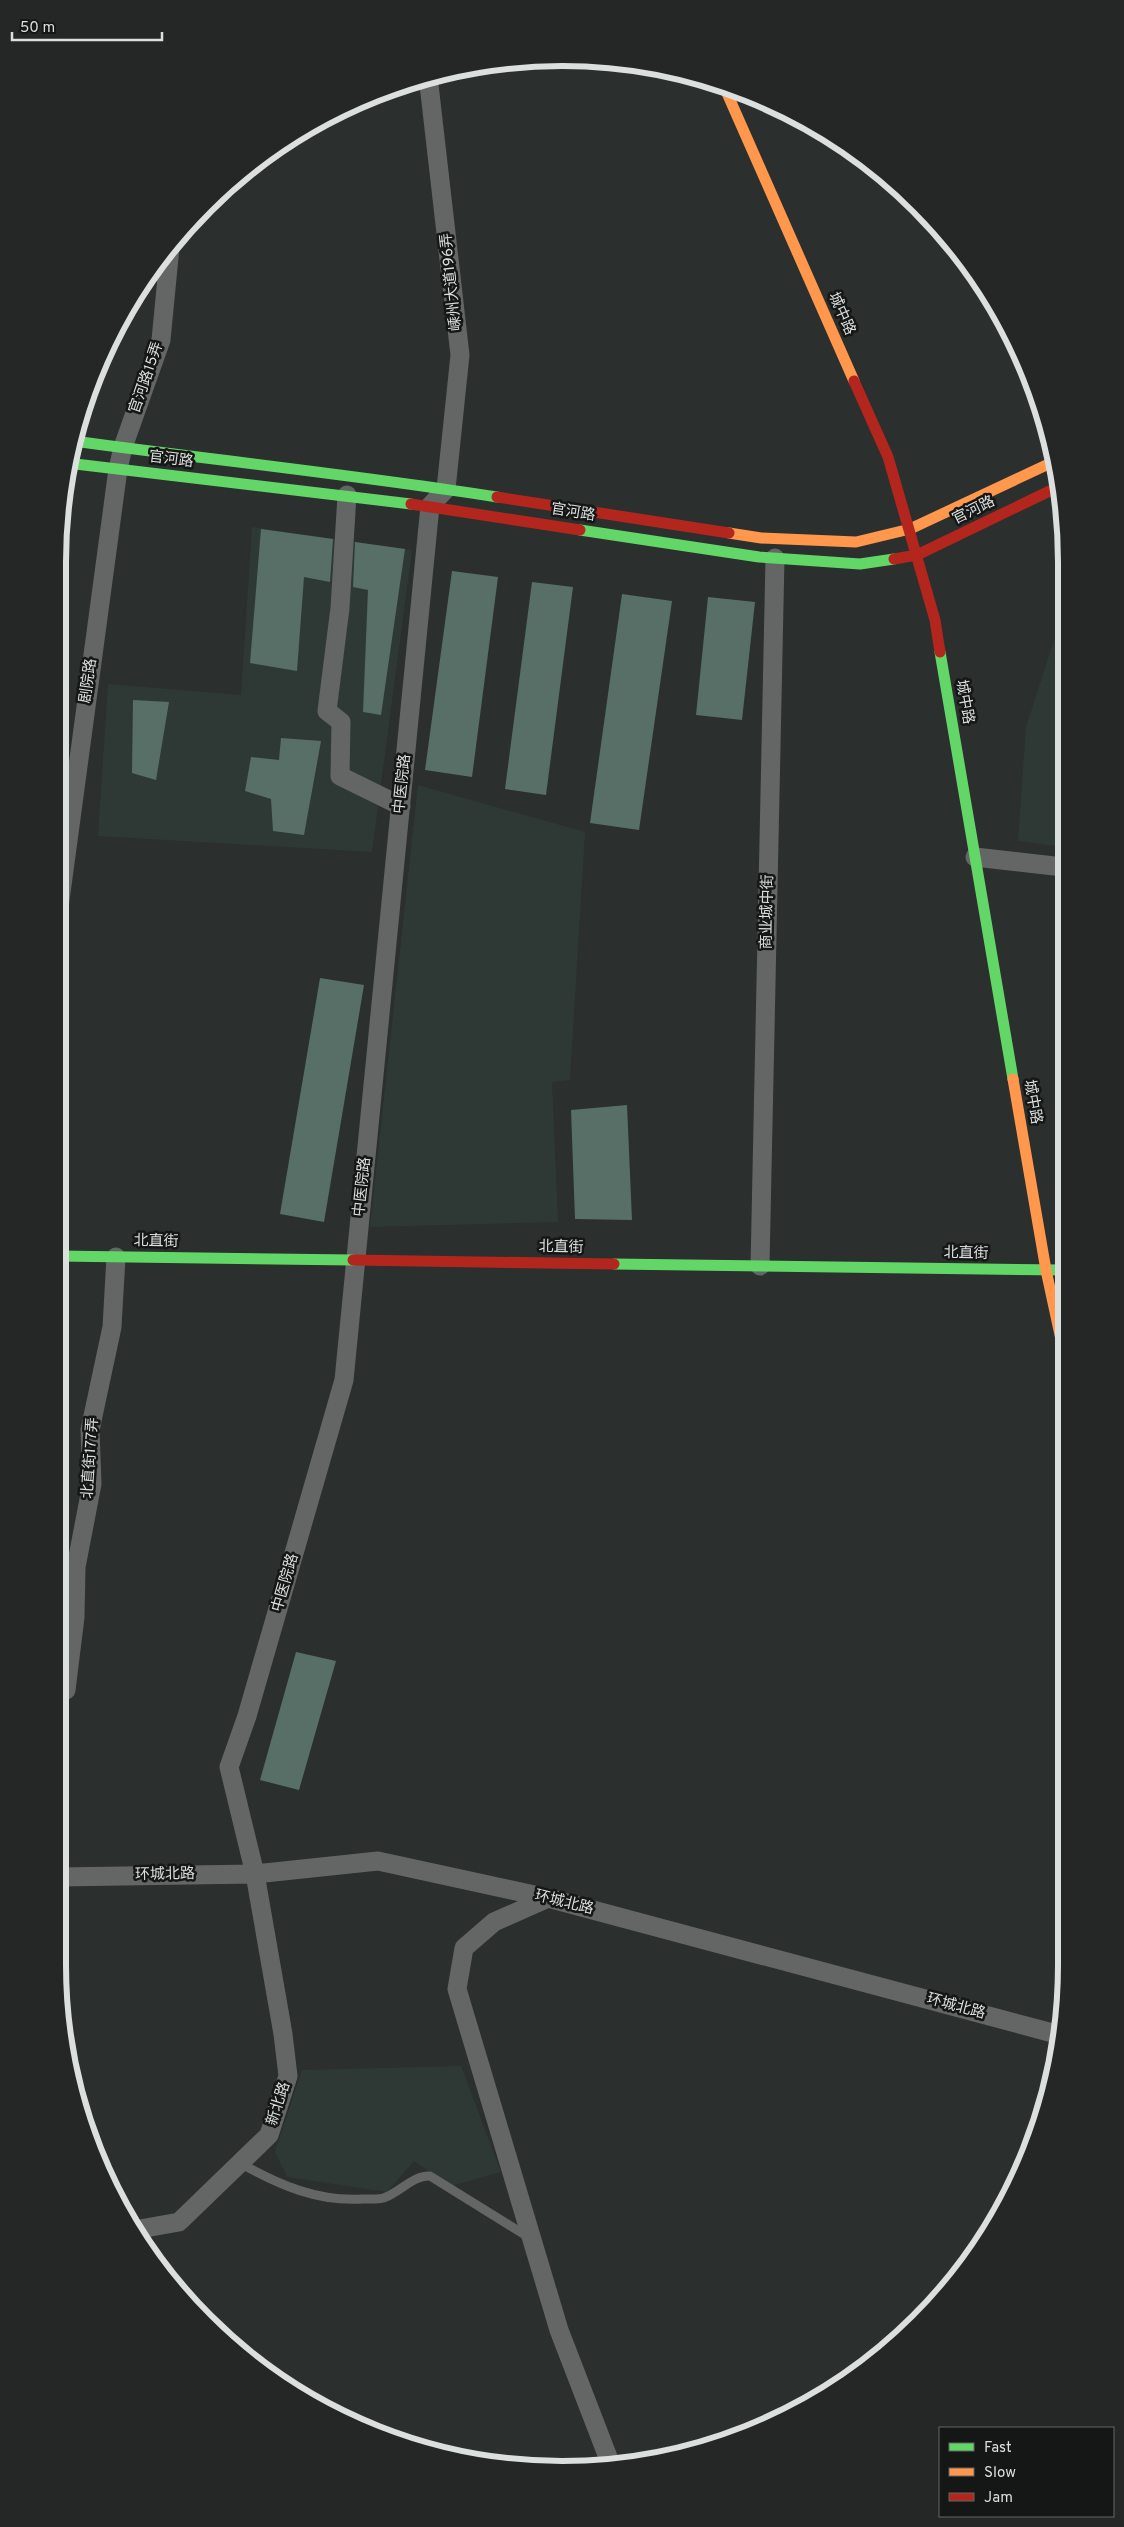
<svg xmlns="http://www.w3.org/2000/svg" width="1124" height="2527" font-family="Overpass,'Noto Sans SC',sans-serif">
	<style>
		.built { fill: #2e3935 }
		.building { fill: #576f67 }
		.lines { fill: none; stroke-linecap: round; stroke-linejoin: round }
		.lane { stroke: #646665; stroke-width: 9 }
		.street { stroke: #646665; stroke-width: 19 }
		.fast { stroke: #63d668; stroke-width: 11 }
		.slow { stroke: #ff974d; stroke-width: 11 }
		.jam { stroke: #b3261e; stroke-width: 11 }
		.labels { text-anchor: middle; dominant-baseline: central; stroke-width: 5; stroke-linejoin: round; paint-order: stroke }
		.street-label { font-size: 15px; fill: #dbdfde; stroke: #141716 }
		.rim { fill: none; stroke: #dbdfde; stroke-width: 6 }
	</style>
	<rect width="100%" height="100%" fill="#2b2f2d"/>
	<!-- built -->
	<path class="built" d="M252 527 412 550 372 852 98 836 108 684 241 695Z
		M1062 615 1063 847 1018 841 1026 727Z
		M418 785 585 832 570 1080 552 1082 558 1222 370 1227Z
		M461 2066 501 2172 451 2186 414 2161 387 2192 287 2177 275 2152 302 2070Z"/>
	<!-- building -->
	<path class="building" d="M261 529 333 539 330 582 304 577 297 671 250 663Z
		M355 542 405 549 381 715 363 712 368 590 353 587Z
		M452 571 498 577 472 777 425 770Z
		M532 582 573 587 546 795 505 789Z
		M622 594 672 601 639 830 590 823Z
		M708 597 755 602 742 720 696 715Z
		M133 700 169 702 156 780 132 773Z
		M281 738 321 741 304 835 273 831 271 799 245 791 251 757 279 760Z
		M320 978 364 985 324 1222 280 1214Z
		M627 1105 632 1220 575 1219 571 1110Z
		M296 1652 336 1661 299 1790 260 1780Z"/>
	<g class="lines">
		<!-- lane -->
		<path class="lane" d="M240 2163C279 2185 318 2202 363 2199 370 2199 380 2200 386 2197 401 2191 414 2175 430 2176L530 2238"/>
		<!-- street -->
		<path class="street" d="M347 495 340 608 327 711 341 722 340 776 401 806
			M975 857 1063 867
			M58 915 118 469 123 447 161 340 170 247
			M760 1266 775 558
			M66 1690 75 1617 76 1567 92 1484 90 1430 112 1327 116 1257
			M58 1877 255 1874 378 1861 548 1898 1060 2035
			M548 1898 494 1922 464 1948 457 1989 559 2330 611 2465
			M137 2234 140 2229 179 2222 269 2135 288 2076 283 2034 255 1874 229 1767 247 1716 344 1380 430 506 446 489 460 355 428 76"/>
		<!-- fast -->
		<path class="fast" d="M73 441C214 460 356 475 497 497
			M67 463 411 504
			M580 530 759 557 860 564 894 559
			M940 652 1013 1079
			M58 1256 353 1260
			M614 1264 1062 1270"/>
		<!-- slow -->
		<path class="slow" d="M723 84 854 381
			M729 533 761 538 856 542 910 529 1055 461
			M1013 1079 1046 1270 1065 1358"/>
		<!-- jam -->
		<path class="jam" d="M854 381 888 457 935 620 940 652
			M497 497 729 533
			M411 504 580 530
			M894 559 917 555 1060 486
			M353 1260 614 1264"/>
	</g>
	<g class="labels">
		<!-- street labels -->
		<g class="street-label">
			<text transform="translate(452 282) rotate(-96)">嵊州大道196弄</text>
			<text transform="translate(841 314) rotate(66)">城中路</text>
			<text transform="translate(147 378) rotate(-71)">官河路15弄</text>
			<text transform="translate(171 460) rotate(7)">官河路</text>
			<text transform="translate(974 511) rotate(-26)">官河路</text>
			<text transform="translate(573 513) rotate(9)">官河路</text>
			<text transform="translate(89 681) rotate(-82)">剧院路</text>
			<text transform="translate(964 702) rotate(80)">城中路</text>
			<text transform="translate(403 784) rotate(-84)">中医院路</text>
			<text transform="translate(768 912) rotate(-89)">商业城中街</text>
			<text transform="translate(1032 1102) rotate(80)">城中路</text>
			<text transform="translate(363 1187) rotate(-84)">中医院路</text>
			<text transform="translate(156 1242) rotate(1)">北直街</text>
			<text transform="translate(561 1248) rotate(1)">北直街</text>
			<text transform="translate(966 1254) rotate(1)">北直街</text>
			<text transform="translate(91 1458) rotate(-86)">北直街177弄</text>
			<text transform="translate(286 1583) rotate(-74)">中医院路</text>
			<text transform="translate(165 1875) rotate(-1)">环城北路</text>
			<text transform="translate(564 1903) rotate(14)">环城北路</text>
			<text transform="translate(956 2007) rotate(15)">环城北路</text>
			<text transform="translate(279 2104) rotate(-72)">新北路</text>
		</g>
	</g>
	<!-- crop -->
	<path d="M0 0H1124V2527H0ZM562 66H562A496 496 0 0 1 1058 562V1965A496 496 0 0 1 562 2461H562A496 496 0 0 1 66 1965V562A496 496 0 0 1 562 66Z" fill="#242726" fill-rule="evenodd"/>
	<path class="rim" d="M562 66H562A496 496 0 0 1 1058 562V1965A496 496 0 0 1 562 2461H562A496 496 0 0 1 66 1965V562A496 496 0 0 1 562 66Z"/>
	<!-- legend -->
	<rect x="939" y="2427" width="175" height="90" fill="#141716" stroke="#646766"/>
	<rect x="949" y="2443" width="25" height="8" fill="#63d668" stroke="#646766"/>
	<text x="984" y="2452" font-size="15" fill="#dbdfde">Fast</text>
	<rect x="949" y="2468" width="25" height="8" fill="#ff974d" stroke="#646766"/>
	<text x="984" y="2477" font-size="15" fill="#dbdfde">Slow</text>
	<rect x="949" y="2493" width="25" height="8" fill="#b3261e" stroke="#646766"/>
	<text x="984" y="2502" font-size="15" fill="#dbdfde">Jam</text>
	<!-- scale -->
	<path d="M12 32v8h150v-8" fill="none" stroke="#dbdfde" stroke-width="2.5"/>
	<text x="20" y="32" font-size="15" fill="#dbdfde" stroke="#141716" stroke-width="4" paint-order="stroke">50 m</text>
</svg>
